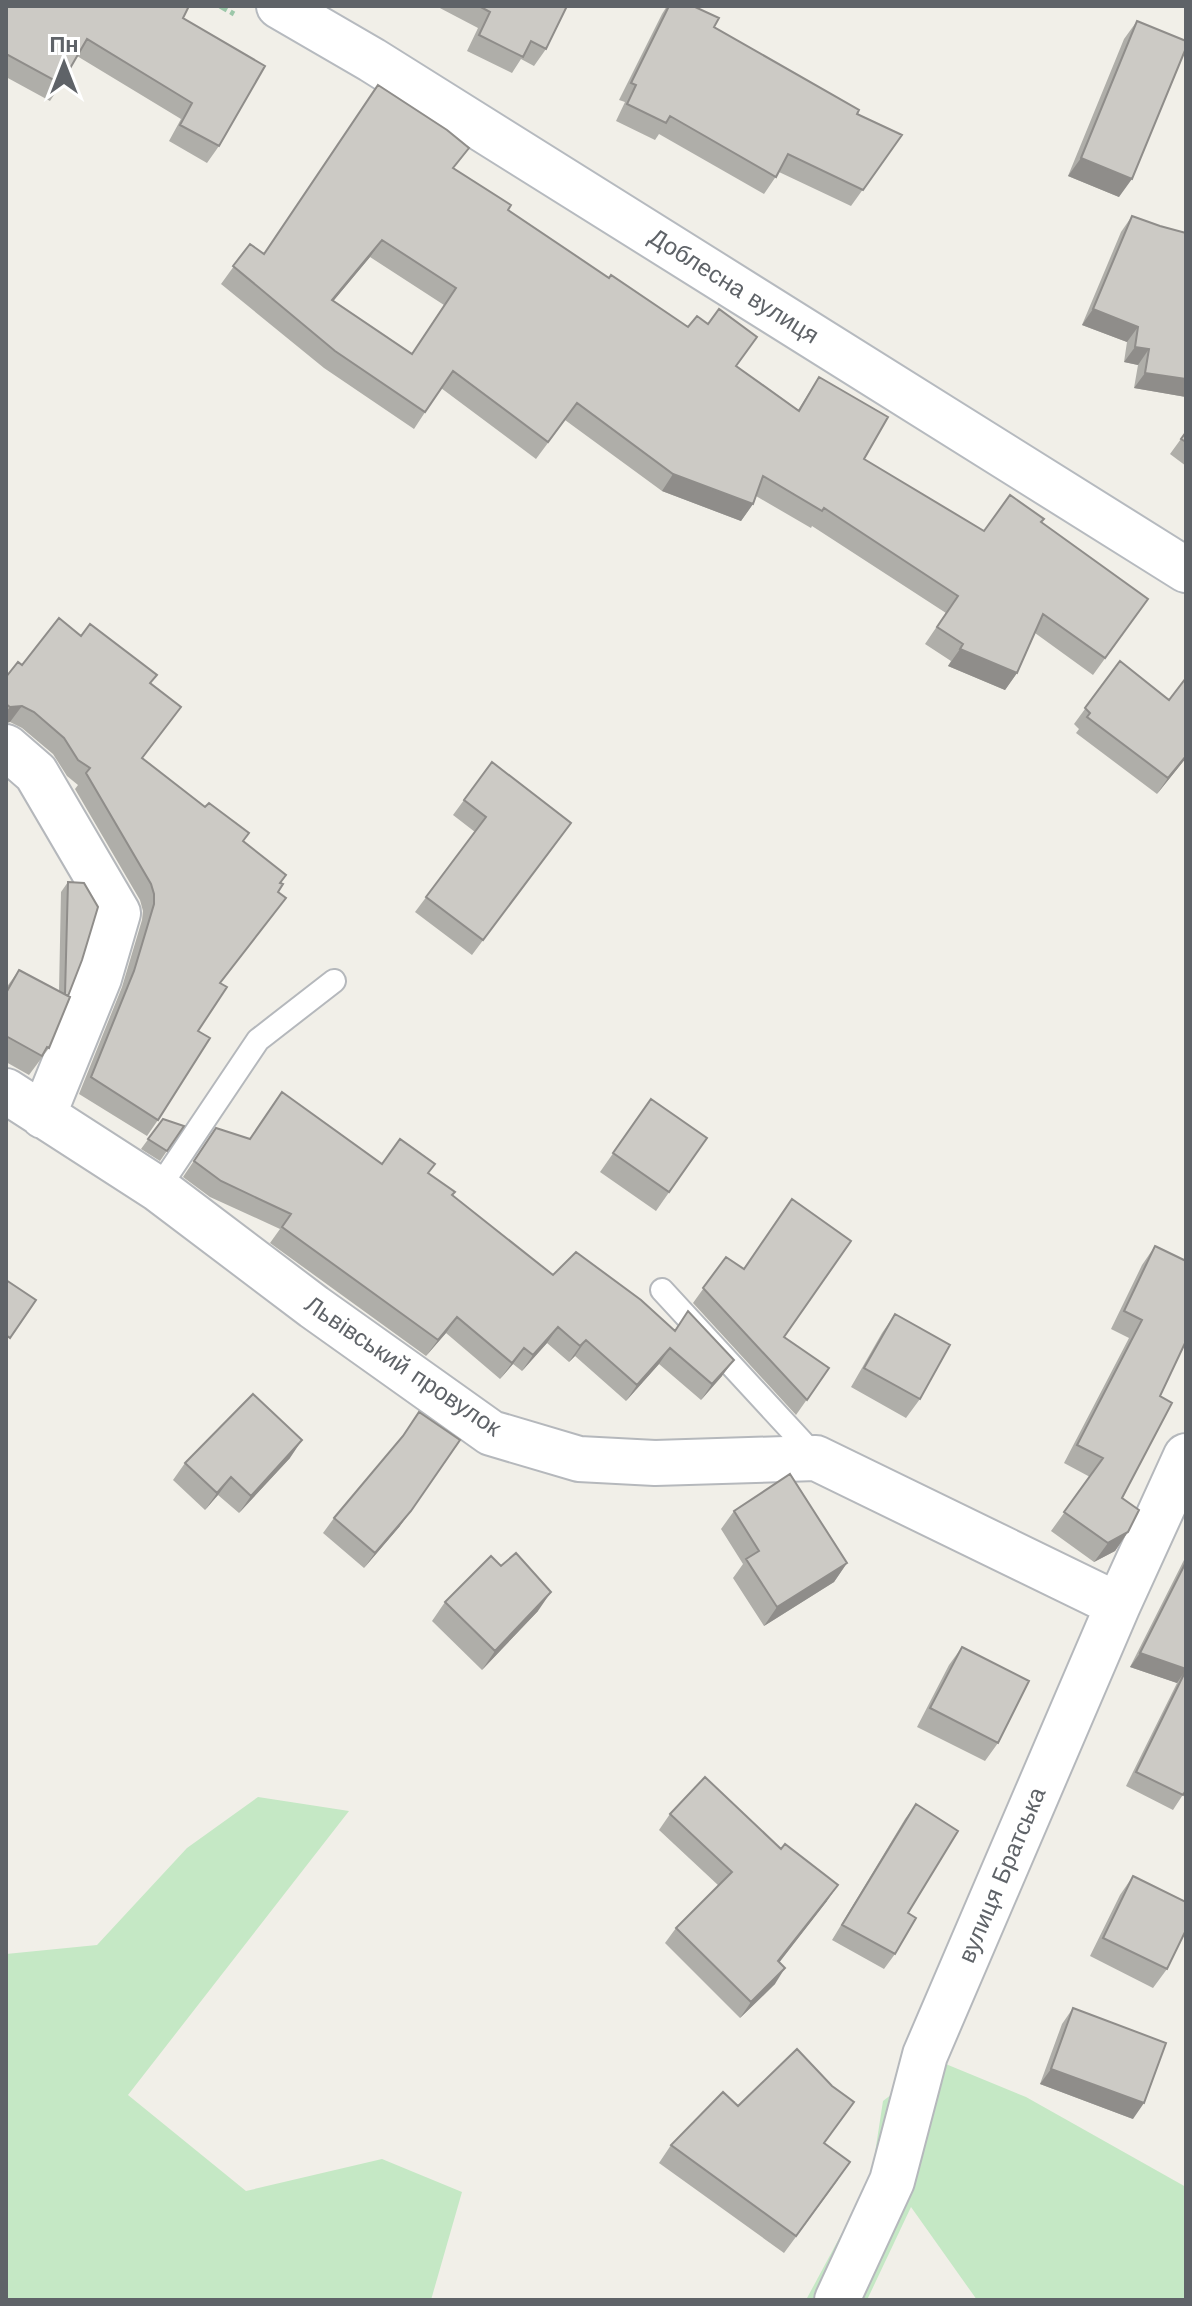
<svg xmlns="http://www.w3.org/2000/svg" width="1192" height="2306" font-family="'Work Sans',sans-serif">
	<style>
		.green { fill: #c5e8c5 }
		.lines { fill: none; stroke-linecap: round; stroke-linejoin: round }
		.lane-casing { stroke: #b5b8bc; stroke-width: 26 }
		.street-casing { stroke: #b5b8bc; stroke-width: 48 }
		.secondary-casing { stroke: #b6babf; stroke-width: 48 }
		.path { stroke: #9cc7a9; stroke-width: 5; stroke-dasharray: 8 4; stroke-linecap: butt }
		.lane { stroke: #fff; stroke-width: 22 }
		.street { stroke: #fff; stroke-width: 44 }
		.secondary { stroke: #fff; stroke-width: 44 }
		.wall { fill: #afaea9; fill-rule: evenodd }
		.shaded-wall { fill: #8f8d8a }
		.building { fill: #cccac5; stroke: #8f8d8a; stroke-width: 2; fill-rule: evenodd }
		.labels { text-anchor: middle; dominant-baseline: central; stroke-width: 8; stroke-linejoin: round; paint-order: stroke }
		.street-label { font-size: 24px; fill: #5f6368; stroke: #fff }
	</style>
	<rect width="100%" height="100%" fill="#f1efe8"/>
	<!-- green -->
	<path class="green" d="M258 1797 349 1811 128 2095 246 2191 382 2159 462 2192 431 2300H6V1954L97 1945 187 1848Z
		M936 2060 1026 2097 1186 2187V2300H977L911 2207 867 2300H806L871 2179 883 2101Z"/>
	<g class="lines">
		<!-- lane casing -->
		<g class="lane-casing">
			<path id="lane" d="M158 1189 258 1040 334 981
				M662 1290 816 1457"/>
		</g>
		<!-- street casing -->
		<g class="street-casing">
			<path id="street" d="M6 747 36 773 118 913 99 978 43 1116
				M6 1091 158 1189 314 1307 491 1433 579 1459 655 1463 816 1458 1118 1605
				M837 2300 892 2181 925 2055 1118 1605 1186 1456"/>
		</g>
		<!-- secondary casing -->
		<g class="secondary-casing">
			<path id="secondary" d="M279 6 372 60 1186 570"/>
		</g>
		<!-- path -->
		<path class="path" d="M220 6 234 14"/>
		<!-- lane -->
		<use href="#lane" class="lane"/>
		<!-- street -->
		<use href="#street" class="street"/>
		<!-- secondary -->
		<use href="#secondary" class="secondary"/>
	</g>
	<!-- wall -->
	<path class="wall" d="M6 6 183 18 219 146 207 163 169 141 181 119 77 56 61 84 50 101 6 77Z
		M436 6H567L546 49 534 66 521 59 512 73 467 51 478 28Z
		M667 6H693L714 27 857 114 902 135 851 206 779 172 764 194 659 134 655 140 616 121 625 102 619 100 662 14Z
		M1137 21 1119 197 1068 176 1124 39Z
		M454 168 508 210 736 366 798 410 819 377 864 459 984 531 1041 522 1148 599 1093 675 1035 633 1017 673 1005 690 948 666 951 661 925 644 946 613 812 526 811 528 756 496 753 504 741 521 662 491 565 420 536 459 441 388 414 429 324 368 221 284 250 244 263 253ZM370 257 444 305 412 354 333 301Z
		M1132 216 1160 226 1186 233V397L1134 388 1138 365 1124 362 1127 342 1082 325 1121 232Z
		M1186 432V466L1170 454Z
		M81 636 151 683 169 723 142 758 244 841 281 883 274 914 220 983 158 1120 147 1136 79 1094 122 987 142 920 143 911 140 900 75 789 78 785 67 776 53 754 22 728 10 722 6 723V677L22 665Z
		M1120 661 1169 700 1186 678V758L1157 794 1076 733 1079 729 1074 724Z
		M464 800 571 823 472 955 415 912 475 832 453 815Z
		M68 882V996L49 1048 29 1075 6 1062V988L19 970 59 991 61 892Z
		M651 1099 707 1138 656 1211 600 1172Z
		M163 1119 184 1126 160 1161 141 1149Z
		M216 1128 250 1139 428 1173 452 1195 553 1275 722 1376 701 1400 659 1364 626 1401 575 1356 569 1362 547 1343 522 1371 513 1364 500 1379 446 1333 426 1356 270 1243 280 1229 210 1197 183 1177Z
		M1155 1246 1160 1396 1122 1498 1128 1532 1115 1551 1094 1562 1051 1531 1090 1477 1064 1463 1129 1338 1111 1329 1142 1265Z
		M726 1257 784 1337 829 1368 796 1415 693 1303Z
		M895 1314 920 1399 906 1418 851 1387 882 1333Z
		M290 1458 239 1513 218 1495 205 1510 173 1480 185 1463Z
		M734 1511 847 1563 834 1582 764 1626 733 1578 743 1564 721 1529Z
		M334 1518 400 1526 364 1568 323 1533Z
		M1186 1556V1790L1173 1810 1126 1786 1177 1683 1130 1667Z
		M445 1602 538 1611 482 1670 432 1621Z
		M962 1647 998 1743 985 1761 917 1727 949 1665Z
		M916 1804 908 1913 895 1954 884 1969 832 1940 905 1819Z
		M670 1814 827 1901 779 1962 775 1984 740 2018 665 1943 676 1928 719 1886 659 1830Z
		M1133 1876 1167 1969 1153 1988 1090 1956 1120 1895Z
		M1073 2008 1133 2119 1040 2084 1062 2024Z
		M738 2106 825 2143 838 2180 784 2253 659 2163 671 2145Z"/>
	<!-- shaded-wall -->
	<path class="shaded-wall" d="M1081 158 1132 179 1119 197 1068 176Z
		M382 240 370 257 320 317 332 300Z
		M1093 309 1138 327 1127 342 1082 325Z
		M1135 347 1149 349 1138 365 1124 362Z
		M1145 373 1186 379V397L1134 388Z
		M673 474 753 504 741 521 662 491Z
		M960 649 1017 673 1005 690 948 666Z
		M22 706 10 722 6 723V712L10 707Z
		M1186 756V758L1157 794 1168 778Z
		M457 1317 446 1333 426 1356 438 1340Z
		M558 1327 547 1343 522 1371 533 1355Z
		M586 1340 575 1356 569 1362 580 1346Z
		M524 1348 513 1364 500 1379 512 1363Z
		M670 1348 659 1364 626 1401 637 1385Z
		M734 1360 722 1376 701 1400 712 1384Z
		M302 1440 290 1458 239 1513 251 1496Z
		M231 1477 218 1495 205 1510 217 1493Z
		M411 1511 400 1526 364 1568 375 1553Z
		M1128 1532 1115 1551 1094 1562 1108 1543Z
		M847 1563 834 1582 764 1626 777 1607Z
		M551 1592 538 1611 482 1670 495 1651Z
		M1140 1653 1186 1669V1670L1177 1683 1130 1667Z
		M838 1885 827 1901 768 1977 778 1961Z
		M785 1968 775 1984 740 2018 751 2002Z
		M1051 2069 1144 2103 1133 2119 1040 2084Z"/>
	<!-- building -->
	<path class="building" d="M6 6H189L183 18 265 66 219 146 180 125 192 103 87 39 61 84 6 54Z
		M479 6H567L546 49 531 41 523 57 479 35 490 12Z
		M669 6H693L719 18 714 27 859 110 857 114 902 135 863 190 788 154 776 177 670 116 666 123 627 104 636 85 631 83Z
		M1137 21 1186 41V48L1132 179 1081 158Z
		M378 85 447 130 469 148 453 168 511 205 508 210 609 278 611 275 688 327 697 316 708 324 719 309 757 337 736 366 799 411 819 377 888 417 864 459 984 531 1010 495 1044 519 1041 522 1148 599 1105 658 1043 614 1017 673 960 649 963 644 937 627 958 596 824 508 822 511 763 476 753 504 673 474 577 403 548 442 453 371 425 412 335 351 233 266 250 244 264 254ZM382 240 456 288 412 354 332 300Z
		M1132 216 1160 226 1186 233V379L1145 373 1149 349 1135 347 1138 327 1093 309Z
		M1186 432V442L1181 439Z
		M59 618 81 636 90 624 157 675 150 683 181 707 142 758 205 807 209 803 249 833 243 841 286 875 280 883 283 884 278 892 286 898 220 983 227 987 198 1031 210 1038 158 1120 91 1077 134 971 154 904V894L151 884 86 773 90 768 78 760 64 738 34 712 22 706 10 707 6 704V677L18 662 22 665Z
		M1120 661 1169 700 1186 678V756L1168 778 1087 717 1090 713 1085 708Z
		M492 762 571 823 483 940 426 897 486 817 464 800Z
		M68 882 84 883 98 907 82 960 68 996 65 994Z
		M19 970 70 997 49 1048 47 1047 42 1056 6 1036V993Z
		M282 1092 382 1164 400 1139 435 1164 428 1173 455 1192 452 1195 553 1275 576 1252 641 1300 675 1331 688 1311 734 1360 712 1384 670 1348 637 1385 586 1340 580 1346 558 1327 533 1355 524 1348 512 1363 457 1317 438 1340 282 1227 291 1214 221 1181 194 1161 216 1128 250 1139Z
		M651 1099 707 1138 669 1192 613 1153Z
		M163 1119 184 1126 167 1151 148 1139Z
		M792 1199 851 1241 784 1337 829 1368 807 1400 703 1288 726 1257 744 1269Z
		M1155 1246 1186 1261V1341L1160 1396 1172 1403 1122 1498 1139 1510 1128 1532 1108 1543 1064 1512 1103 1458 1077 1445 1142 1320 1124 1311Z
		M6 1280 36 1300 10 1338 6 1335Z
		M895 1314 950 1345 920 1399 864 1368Z
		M253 1394 302 1440 251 1496 231 1477 217 1493 185 1463Z
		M419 1412 460 1440 411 1511 375 1553 334 1518 403 1436Z
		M790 1474 847 1563 777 1607 746 1559 759 1551 734 1511Z
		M516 1553 551 1592 495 1651 445 1602 491 1556 501 1566Z
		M1186 1562V1669L1140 1653Z
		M962 1647 1029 1681 998 1743 930 1708Z
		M1186 1670V1790L1183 1795 1136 1772Z
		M705 1777 781 1849 785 1844 838 1885 778 1961 785 1968 751 2002 676 1928 732 1872 670 1814Z
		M916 1804 958 1831 908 1913 916 1918 895 1954 842 1925Z
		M1133 1876 1186 1902V1930L1167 1969 1103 1938Z
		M1073 2008 1166 2043 1144 2103 1051 2069Z
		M797 2049 832 2086 854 2102 824 2143 850 2162 796 2236 671 2145 723 2092 738 2106Z"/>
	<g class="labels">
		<!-- street labels -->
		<g class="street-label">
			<text transform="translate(734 286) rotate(32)">Доблесна вулиця</text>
			<text transform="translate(403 1366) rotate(34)">Львівський провулок</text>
			<text transform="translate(1002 1875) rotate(-67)">вулиця Братська</text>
		</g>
	</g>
	<!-- border -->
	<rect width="1192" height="2306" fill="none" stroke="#5f6368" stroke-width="16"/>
	<!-- north arrow -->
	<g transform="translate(64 64)" stroke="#ffffff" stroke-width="6" paint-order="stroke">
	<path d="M0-6L14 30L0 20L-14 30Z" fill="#5f6368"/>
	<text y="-12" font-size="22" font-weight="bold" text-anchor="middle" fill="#5f6368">Пн</text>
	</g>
</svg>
